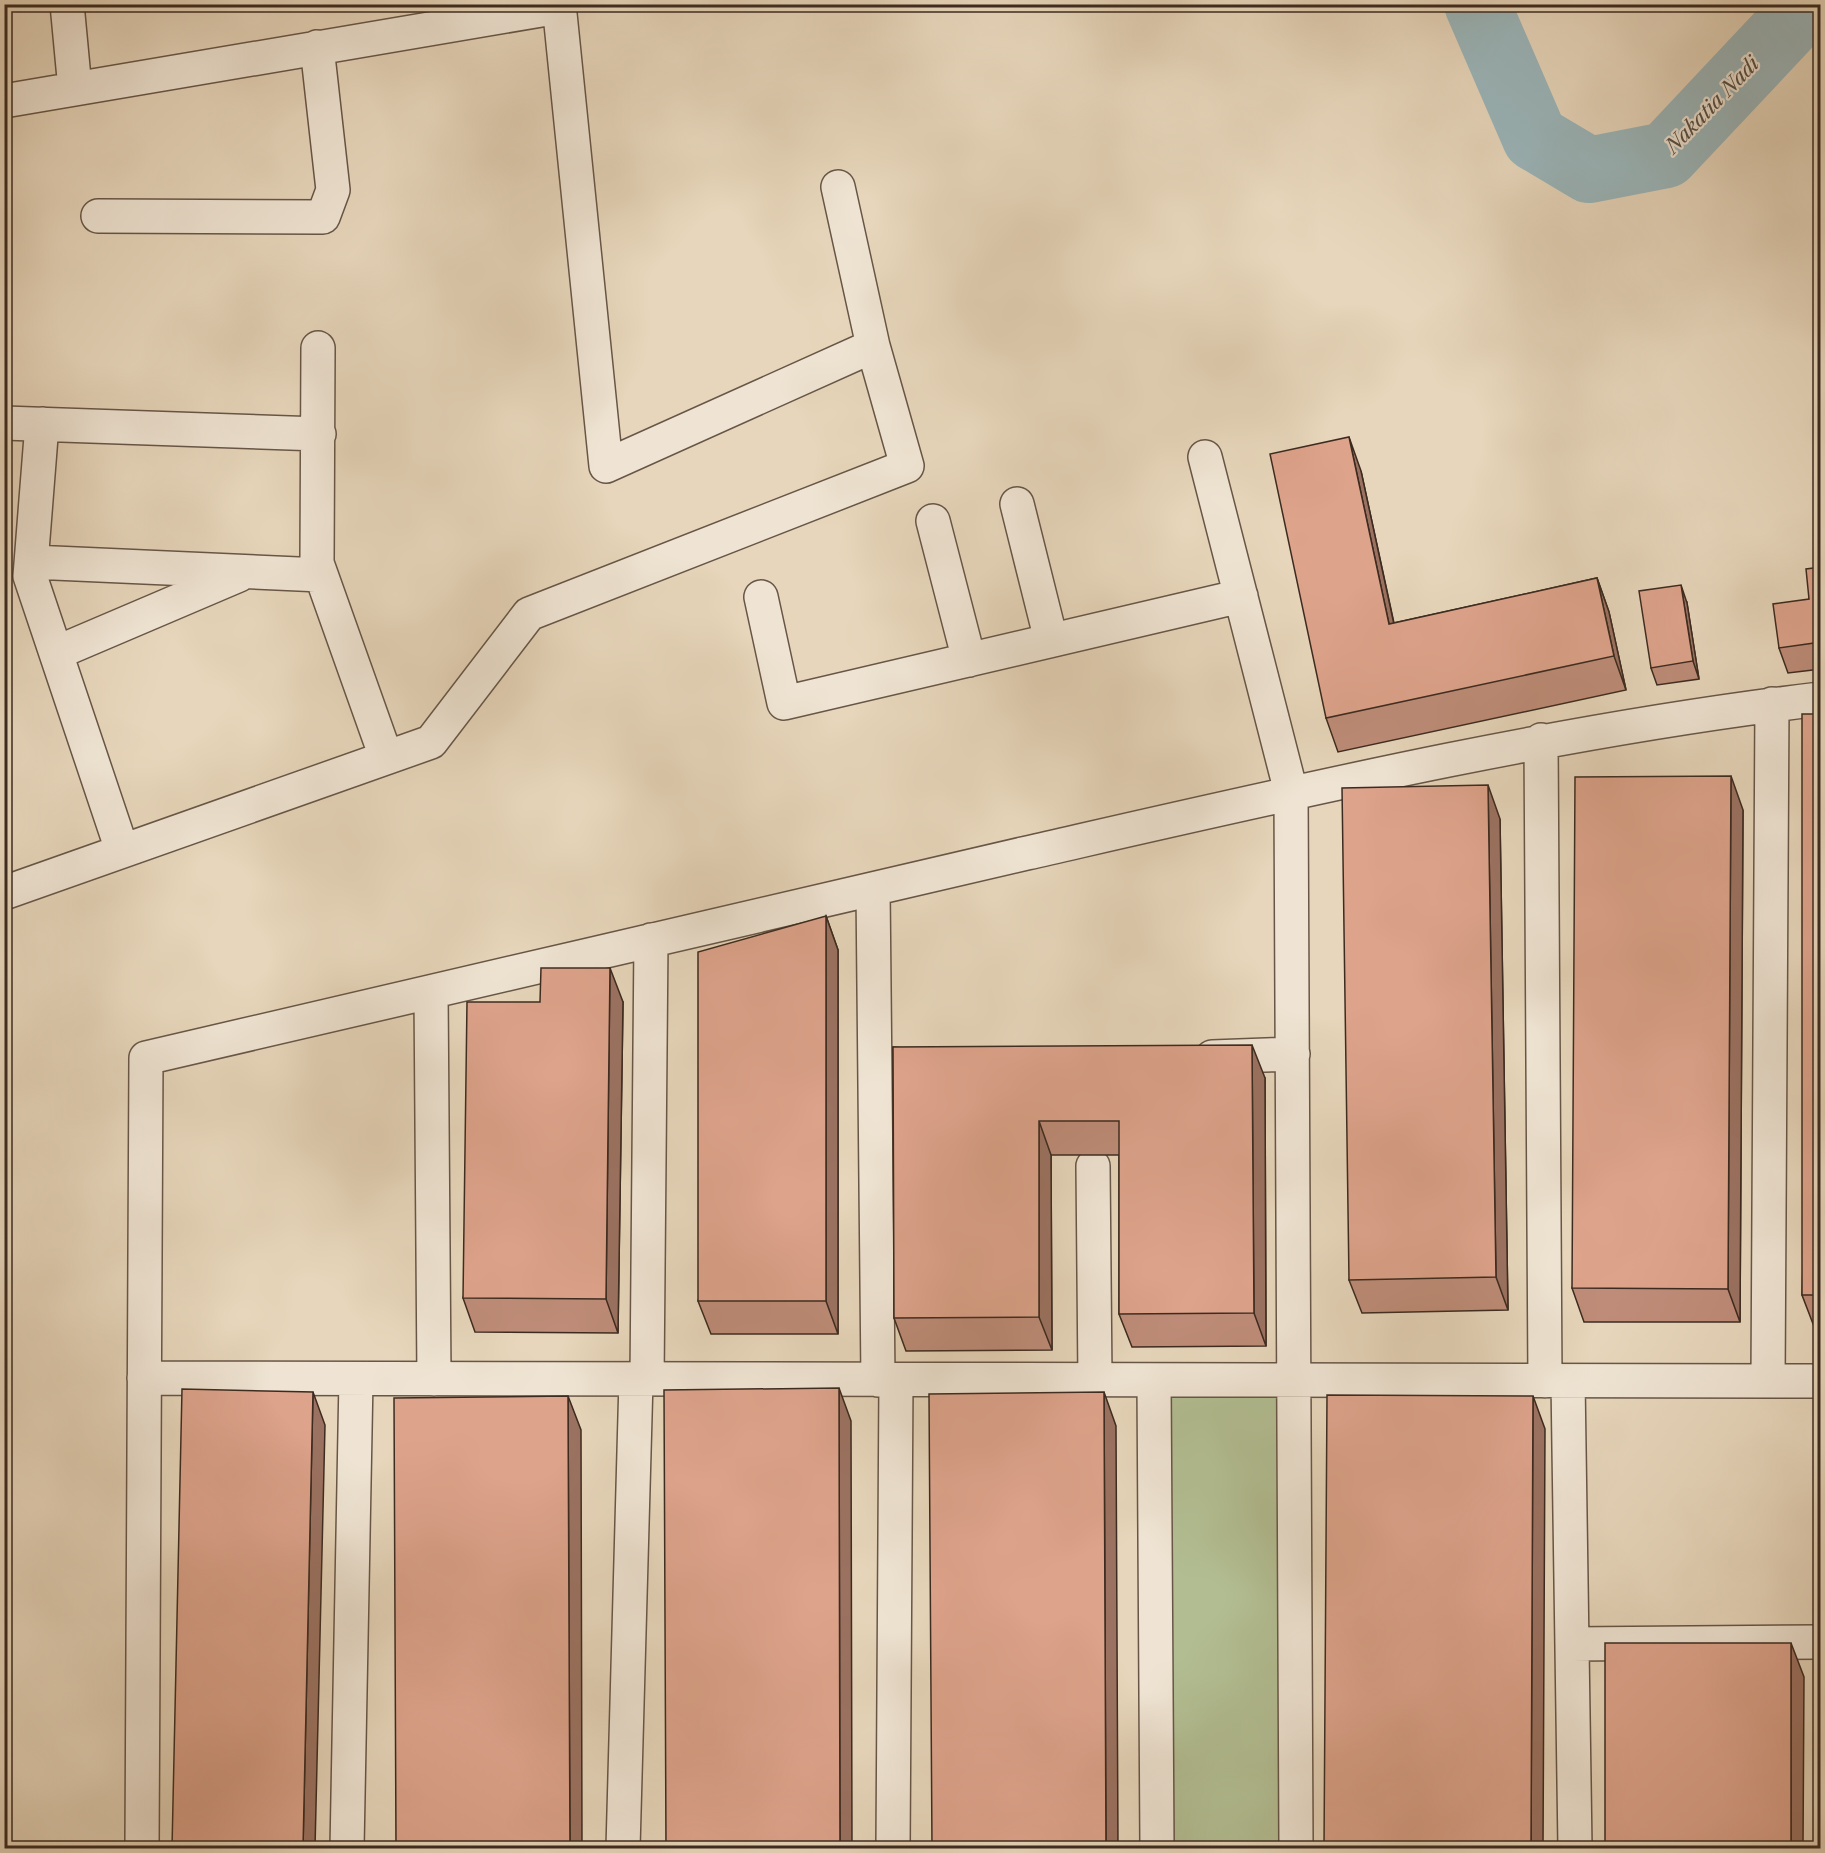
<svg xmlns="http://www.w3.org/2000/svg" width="1825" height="1853" font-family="'Libre Caslon Text',serif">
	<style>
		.green { fill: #b2be92; stroke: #777459; stroke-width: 1.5 }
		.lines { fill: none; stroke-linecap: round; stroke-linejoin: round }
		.river { stroke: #9bb6ba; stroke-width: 66 }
		.minor-casing { stroke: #675647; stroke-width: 36 }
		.minor { stroke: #efe4d3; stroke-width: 33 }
		.wall { fill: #be8c78; stroke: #3c2b20; stroke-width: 1.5 }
		.shaded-wall { fill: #9b7261; stroke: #3c2b20; stroke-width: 1.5 }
		.building { fill: #dda38b; stroke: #3c2b20; stroke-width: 1.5 }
		.labels { text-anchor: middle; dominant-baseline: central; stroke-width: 4.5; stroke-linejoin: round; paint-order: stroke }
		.water-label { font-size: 20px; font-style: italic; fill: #544e46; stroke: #efe4d3 }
	</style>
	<rect width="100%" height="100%" fill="#e7d6bb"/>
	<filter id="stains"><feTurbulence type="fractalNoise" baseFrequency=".00333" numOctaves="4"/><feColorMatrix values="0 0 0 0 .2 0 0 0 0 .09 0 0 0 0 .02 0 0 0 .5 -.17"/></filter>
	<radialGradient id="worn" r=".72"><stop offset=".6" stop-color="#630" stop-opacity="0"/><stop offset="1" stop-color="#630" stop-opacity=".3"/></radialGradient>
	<!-- green -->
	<path class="green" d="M1154 1381H1295L1296 1848H1157Z"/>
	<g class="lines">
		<!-- river -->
		<path class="river" d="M1477 4 1535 138 1589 170 1666 155 1808 4"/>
		<!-- minor casing -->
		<g class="minor-casing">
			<path id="minor" d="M67 4 75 89
				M4 101 559 7
				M838 187 873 346
				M98 216 323 217 333 190 317 47
				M318 348 317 563 386 757
				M4 423 319 434
				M42 424 30 576 122 850
				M1205 457 1291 792 1296 1848
				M1017 504 1051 640
				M933 521 969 660
				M32 562 321 575
				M761 597 784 703 1241 596
				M56 653 239 575
				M1541 740 1545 1381
				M873 889 878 1380
				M4 893 431 742 529 614 907 466 873 346 606 466 559 4
				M431 992 434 1379
				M1212 1057 1293 1054
				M1093 1166 1095 1381
				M144 1378 1820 1381
				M647 1379 651 940
				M1154 1381 1157 1848
				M1568 1381 1575 1848
				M1768 1381 1772 704
				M1572 1644 1820 1642
				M142 1848 146 1058C440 990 733 921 1027 853 1290 793 1552 731 1820 699
				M347 1848 356 1379
				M623 1848 636 1380
				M893 1848 896 1380"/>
		</g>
		<!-- minor -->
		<use href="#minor" class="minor"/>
	</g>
	<!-- wall -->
	<path class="wall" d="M1361 471 1394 623 1597 578 1609 612 1626 690 1338 752 1326 718Z
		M1821 567V669L1788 673 1779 648 1809 599Z
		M1687 603 1699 679 1657 685 1651 668Z
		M1821 714V1329H1815L1802 1295Z
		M1743 810 1740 1322H1584L1572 1288Z
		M1500 819 1508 1310 1362 1313 1349 1280Z
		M826 916 838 950V1334H711L698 1301Z
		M540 1002H623L618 1333 475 1332 463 1298Z
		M893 1047 1265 1078 1266 1346 1132 1347 1119 1314V1155H1051L1052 1350 906 1351 894 1318Z"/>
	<!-- shaded-wall -->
	<path class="shaded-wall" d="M1349 437 1361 471 1401 657 1389 624Z
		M1597 578 1609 612 1626 690 1614 656Z
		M1681 585 1687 603 1699 679 1693 661Z
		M1731 776 1743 810 1740 1322 1728 1289Z
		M1488 785 1500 819 1508 1310 1496 1277Z
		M826 916 838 950V1334L826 1301Z
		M610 968 623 1002 618 1333 606 1299Z
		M1252 1045 1265 1078 1266 1346 1254 1313Z
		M1039 1121 1051 1155 1052 1350 1039 1317Z
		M839 1388 851 1421 852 1848H840Z
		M313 1392 325 1425 315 1848H303Z
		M1104 1392 1116 1426 1118 1848H1106Z
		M568 1396 581 1430 582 1848H570Z
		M1533 1396 1545 1429 1543 1848H1531Z
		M1791 1643 1804 1677 1803 1848H1791Z"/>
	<!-- building -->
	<path class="building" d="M1349 437 1389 624 1597 578 1614 656 1326 718 1270 454Z
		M1821 567V642L1779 648 1773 604 1809 599 1806 569Z
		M1681 585 1693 661 1651 668 1639 591Z
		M1802 714H1821V1295H1802Z
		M1731 776 1728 1289 1572 1288 1575 777Z
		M1488 785 1496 1277 1349 1280 1342 788Z
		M826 916V1301H698V952Z
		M541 968H610L606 1299 463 1298 467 1002H540Z
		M1252 1045 1254 1313 1119 1314V1121H1039V1317L894 1318 893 1047Z
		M839 1388 840 1848H666L664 1390Z
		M182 1389 313 1392 303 1848H172Z
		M1104 1392 1106 1848H932L929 1394Z
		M1327 1395 1533 1396 1531 1848H1324Z
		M568 1396 570 1848H396L394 1398Z
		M1605 1643H1791V1848H1605Z"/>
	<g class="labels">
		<!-- water labels -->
		<g class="water-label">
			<text transform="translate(1712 105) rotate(-46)">Nakatia Nadi</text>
		</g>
	</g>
	<!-- margin -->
	<rect width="1825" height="1853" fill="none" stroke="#e7d6bb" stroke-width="24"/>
	<rect x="6" y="6" width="1813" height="1841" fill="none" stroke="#3c2b20" stroke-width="3"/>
	<rect x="12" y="12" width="1801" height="1829" fill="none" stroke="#3c2b20" stroke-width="1.5"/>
	<rect width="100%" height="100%" filter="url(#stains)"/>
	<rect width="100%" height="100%" fill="url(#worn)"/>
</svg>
